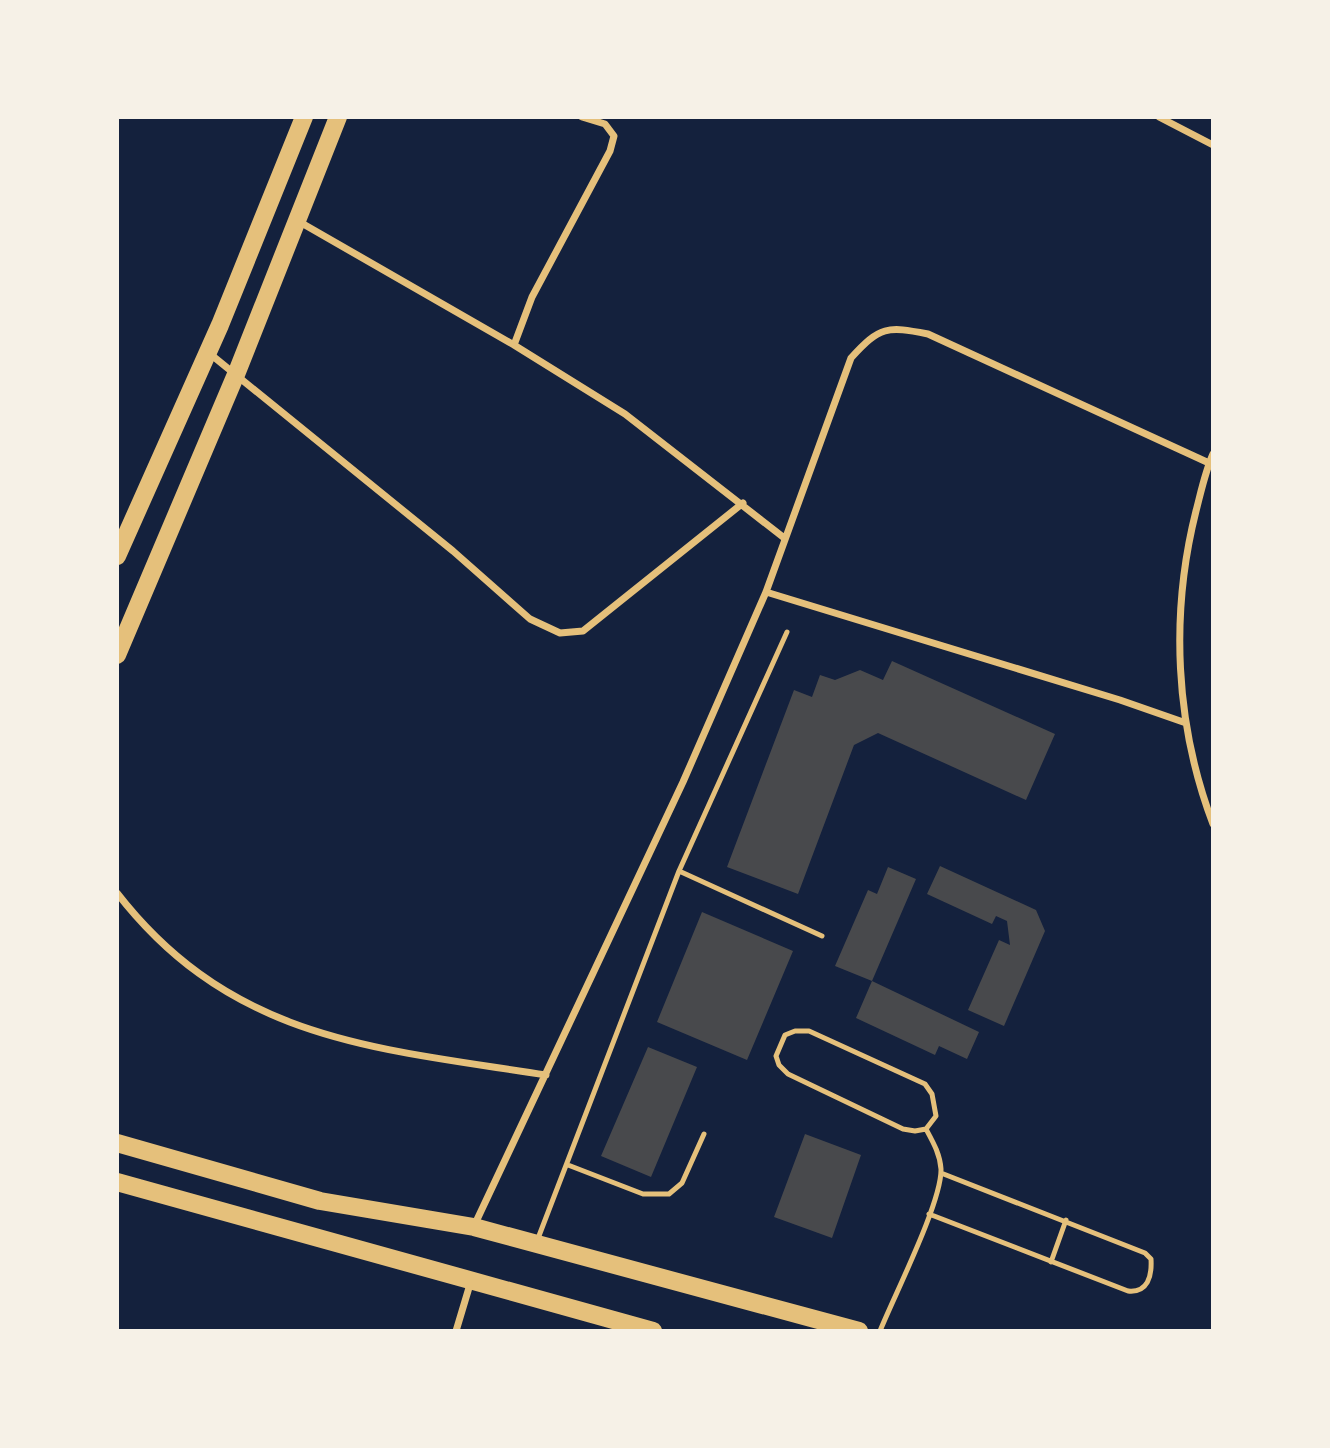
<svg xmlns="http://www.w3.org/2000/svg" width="1330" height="1448" font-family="Montserrat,sans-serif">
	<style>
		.building { fill: #48494c }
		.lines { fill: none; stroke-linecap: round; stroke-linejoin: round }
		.service { stroke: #e5c07b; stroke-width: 5 }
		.minor { stroke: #e5c07b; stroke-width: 7 }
		.primary { stroke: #e5c07b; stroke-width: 18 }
	</style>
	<rect width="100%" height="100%" fill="#14213d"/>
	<!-- building -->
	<path class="building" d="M892 661 1055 734 1026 800 878 733 854 745 798 894 727 867 794 690 812 697 820 675 835 680 860 670 883 680Z
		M940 866 1036 910 1045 931 1004 1026 968 1010 999 940 1010 945 1007 921 996 916 992 924 927 894Z
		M888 867 916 879 872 981 835 966 868 890 877 894Z
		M702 912 793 951 747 1060 657 1022Z
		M872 981 979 1032 967 1059 939 1046 935 1055 856 1018Z
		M648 1047 697 1067 651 1177 601 1156Z
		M805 1134 861 1155 832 1238 774 1217Z"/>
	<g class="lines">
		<!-- service -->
		<path class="service" d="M679 871 822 936
			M795 1031H809L925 1084 932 1094 936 1116 926 1129 915 1131 903 1129 788 1074 779 1065 776 1056 785 1035Z
			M568 1165 643 1194H669L682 1183 704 1134
			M929 1214 1128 1291C1148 1293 1152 1276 1151 1259L1145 1253 941 1173
			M537 1241 679 871 787 632
			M1051 1262 1066 1220
			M880 1331C894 1296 942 1202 941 1169 940 1154 933 1142 926 1129"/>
		<!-- minor -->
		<path class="minor" d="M1159 117 1213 145
			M298 221 514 345 625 414 783 537
			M514 345 532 297 610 151 614 136 605 124 582 117
			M209 353 453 551 530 619 560 633 583 631 743 503
			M1213 454C1205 472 1201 492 1196 511 1170 614 1175 724 1213 824
			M766 592 1120 700 1186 723
			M117 893C232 1041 375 1048 546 1075
			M474 1226 683 782 766 592 851 358C880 326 887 326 928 334L1209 463
			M456 1331 471 1281"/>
		<!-- primary -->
		<path class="primary" d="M117 556 220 325 304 117
			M117 655 237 372 338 117
			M117 1143 320 1201 474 1227 859 1331
			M117 1182 653 1331"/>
	</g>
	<!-- border -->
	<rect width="1330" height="1448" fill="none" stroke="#f6f1e7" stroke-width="238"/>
</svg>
